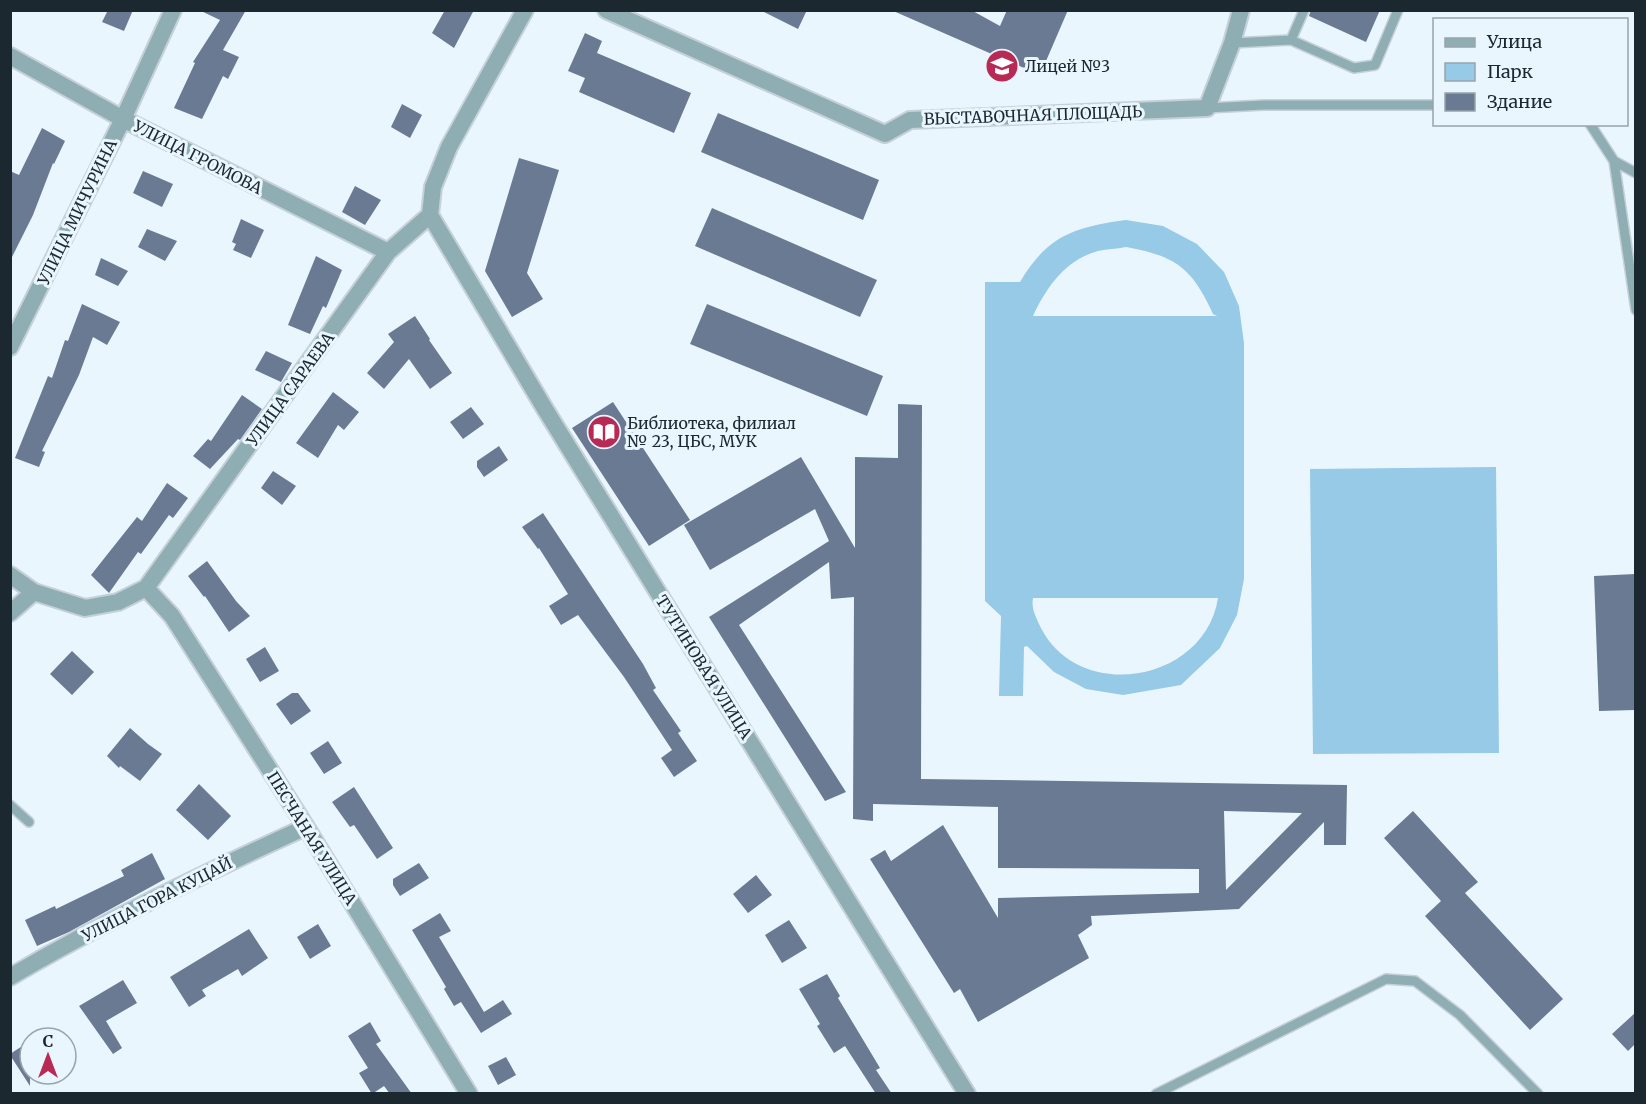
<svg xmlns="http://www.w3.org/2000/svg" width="1646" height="1104" font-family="Merriweather,serif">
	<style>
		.green { fill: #97cae7; fill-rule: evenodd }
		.building { fill: #6b7a93; fill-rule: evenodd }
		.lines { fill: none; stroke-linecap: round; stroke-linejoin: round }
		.service-casing { stroke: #c5d1d9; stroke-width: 12 }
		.minor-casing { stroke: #c5d1d9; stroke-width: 20 }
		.service { stroke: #8faeb3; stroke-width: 9 }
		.minor { stroke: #8faeb3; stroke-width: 16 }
		.labels { text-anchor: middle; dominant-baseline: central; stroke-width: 6; stroke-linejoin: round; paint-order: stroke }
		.poi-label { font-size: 16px; fill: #1c282f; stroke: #eaf6fe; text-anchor: start }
		.street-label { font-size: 16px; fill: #1c282f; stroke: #eaf6fe }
	</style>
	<rect width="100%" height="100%" fill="#eaf6fe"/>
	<!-- green -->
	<path class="green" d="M1126 220 1163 226 1197 244 1224 272 1239 306 1244 343V579L1237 615 1220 648 1181 685 1123 695 1086 689 1054 672 1027 646 1024 647 1023 696H999L1001 616 985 601V282H1020C1047 236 1074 227 1126 220ZM1126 247C1176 256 1192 268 1213 314L1217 316H1033C1046 288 1065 260 1098 251 1107 249 1117 249 1126 247ZM1033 598H1218C1205 682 1080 704 1041 628 1036 617 1031 609 1033 598Z
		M1496 467 1499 753 1313 754 1310 469Z"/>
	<!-- building -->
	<path class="building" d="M108 10H133L124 31 102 22Z
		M199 10H246L223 50 239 57 228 79 223 76 202 119 174 108 195 63 193 62 220 20Z
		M445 10H474L454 48 432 33Z
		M760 10H807L798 29Z
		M891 10H971L1000 26 1007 10H1068L1040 75Z
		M1311 10H1380L1366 42 1309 16Z
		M585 33 602 41 597 53 691 93 674 133 579 92 585 78 568 71Z
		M402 104 422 115 410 138 391 127Z
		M718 113 879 180 863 220 701 152Z
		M42 128 65 141 54 164 53 163 33 215 10 261V171L19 175Z
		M519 158 559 170 527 273 543 299 512 317 485 271Z
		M143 171 173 184 162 207 133 193Z
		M355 186 381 200 365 225 342 212Z
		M712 208 877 280 860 317 695 246Z
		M241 219 264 230 251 258 233 250 236 244 232 242Z
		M147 229 177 241 165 261 138 247Z
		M316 256 342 270 326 308 323 306 310 334 288 325Z
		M101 258 128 271 118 286 95 275Z
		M82 304 120 322 107 345 93 337 79 375 42 451 45 452 39 467 15 458 48 376 52 378 65 340 68 341Z
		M707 304 883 376 867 416 690 344Z
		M415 316 430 339 429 340 452 373 430 389 409 359 384 389 367 373 394 342 388 334Z
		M266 351 292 363 281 382 255 370Z
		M333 392 359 412 344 430 338 425 318 458 296 443Z
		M242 395 262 409 240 440 238 439 210 469 193 456 208 439 211 441Z
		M613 402 690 520 649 546 572 428Z
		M898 404 922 405 921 779 1347 785 1346 845H1324V822L1239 909 1091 916 1092 925 1078 935 1089 958 978 1022 960 989 954 993 870 859 885 850 891 861 943 825 998 918V898L1199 893V869L998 868V807L873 804V821L853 819 854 597 831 599 829 562 739 625 846 792 825 801 709 617 829 541 815 509 710 570 684 525 801 457 855 548V457L898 458ZM1224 811 1302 813 1226 890Z
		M471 407 484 424 463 439 450 422Z
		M499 446 508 460 484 477 477 467V461Z
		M273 471 296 486 282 505 261 488Z
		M167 483 188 498 173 518 169 515 141 554 138 552 109 593 91 575 137 517 142 521Z
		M543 513 643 664 656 688 653 690 681 731 678 733 697 761 674 777 661 758 672 750 624 677 578 615 561 625 549 606 568 594 539 548 538 549 522 527Z
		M207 561 236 601 250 616 229 632 205 596 204 597 188 576Z
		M1635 574V710L1599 711 1594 576Z
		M265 647 279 671 260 682 246 659Z
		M72 651 94 672 72 695 50 674Z
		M292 693H298L311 711 291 725 276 704Z
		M130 728 148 744 162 754 140 781 120 766 119 768 107 756Z
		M328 741 342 763 324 774 310 753Z
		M199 784 231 816 208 840 176 810Z
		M354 787 393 848 377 859 354 825 350 827 332 802Z
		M1413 811 1478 882 1465 893 1563 999 1530 1030 1425 916 1441 901 1384 838Z
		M152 853 165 879 69 932 37 946 25 920 55 906 56 909 124 876 121 870Z
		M419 863 429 878 400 896 393 885V879Z
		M756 875 772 895 748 913 733 894Z
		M440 913 451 931 439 937 484 1012 503 1000 512 1014 481 1033 461 1002 454 1006 444 989 446 987 412 930Z
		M789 920 807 948 782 963 765 935Z
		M318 924 331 946 310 959 297 937Z
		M249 929 268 958 242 976 238 969 202 990 206 996 189 1007 170 977Z
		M827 974 840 996 838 998 880 1068 876 1070 892 1094H876L845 1046 834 1053 817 1026 820 1024 799 989Z
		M123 980 137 1003 106 1021 122 1048 113 1054 79 1006Z
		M1635 1013V1044L1628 1051 1612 1034Z
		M370 1022 381 1041 376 1044 412 1094H390L384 1086 372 1094 359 1073 368 1068 348 1036Z
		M30 1041V1086L10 1055V1054Z
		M506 1057 516 1075 498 1085 488 1066Z"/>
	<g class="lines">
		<!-- service casing -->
		<g class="service-casing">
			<path id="service" d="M1291 40 1304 10
				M1232 43 1291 40 1354 68 1375 65 1398 10
				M1207 108 1264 105H1434
				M1590 124 1614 161 1636 173
				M1614 161 1636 310
				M10 805 29 822
				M1156 1094 1386 979 1415 981 1460 1015 1538 1094"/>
		</g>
		<!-- minor casing -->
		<g class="minor-casing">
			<path id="minor" d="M525 10 449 147 433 187 430 215 545 409 967 1094
				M606 10 885 134 910 120 1207 108 1232 43 1241 10
				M10 56 123 119 388 252
				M10 347 123 119 173 10
				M10 575 34 592 85 608 118 602 146 588 388 252 430 215
				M146 588 172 616 306 827 469 1094
				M10 613 34 592
				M10 977C105 921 205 873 306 827"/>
		</g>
		<!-- service -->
		<use href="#service" class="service"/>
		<!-- minor -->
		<use href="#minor" class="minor"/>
	</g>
	<!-- icons -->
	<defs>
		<g id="school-disc" transform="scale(1.725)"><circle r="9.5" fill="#b82954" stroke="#eaf6fe"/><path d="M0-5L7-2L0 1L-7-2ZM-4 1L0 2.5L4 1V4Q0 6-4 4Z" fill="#fff"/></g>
		<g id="library-disc" transform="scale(1.725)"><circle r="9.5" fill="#b82954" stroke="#eaf6fe"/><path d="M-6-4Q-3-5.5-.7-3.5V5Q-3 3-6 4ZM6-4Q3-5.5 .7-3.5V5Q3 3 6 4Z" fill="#fff"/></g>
	</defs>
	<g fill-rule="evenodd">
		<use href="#school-disc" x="1002" y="66"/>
		<use href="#library-disc" x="604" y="432"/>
	</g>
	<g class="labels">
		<!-- poi labels -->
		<g class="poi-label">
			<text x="1025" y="66">Лицей №3</text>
			<text x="627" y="423">Библиотека, филиал<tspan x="627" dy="18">№ 23, ЦБС, МУК</tspan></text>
		</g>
		<!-- street labels -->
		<g class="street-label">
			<text transform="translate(1033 115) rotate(-2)">ВЫСТАВОЧНАЯ ПЛОЩАДЬ</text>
			<text transform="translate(198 157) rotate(27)">УЛИЦА ГРОМОВА</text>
			<text transform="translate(77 212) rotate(-64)">УЛИЦА МИЧУРИНА</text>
			<text transform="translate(290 389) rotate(-54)">УЛИЦА САРАЕВА</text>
			<text transform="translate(704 667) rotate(58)">ТУТИНОВАЯ УЛИЦА</text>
			<text transform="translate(312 838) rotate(58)">ПЕСЧАНАЯ УЛИЦА</text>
			<text transform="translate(157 899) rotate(-27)">УЛИЦА ГОРА КУЦАЙ</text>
		</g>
	</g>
	<!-- border -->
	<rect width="1646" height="1104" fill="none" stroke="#1c282f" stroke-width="24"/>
	<!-- legend -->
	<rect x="1433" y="18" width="195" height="108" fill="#eaf6fe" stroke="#98a4ab" stroke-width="1.5"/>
	<rect x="1445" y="38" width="30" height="9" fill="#8faeb3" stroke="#98a4ab" stroke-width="1.5"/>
	<text x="1487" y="48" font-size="18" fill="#1c282f">Улица</text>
	<rect x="1445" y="63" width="30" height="18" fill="#97cae7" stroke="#98a4ab" stroke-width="1.5"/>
	<text x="1487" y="78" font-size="18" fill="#1c282f">Парк</text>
	<rect x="1445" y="93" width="30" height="18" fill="#6b7a93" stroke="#98a4ab" stroke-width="1.5"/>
	<text x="1487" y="108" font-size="18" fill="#1c282f">Здание</text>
	<!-- north arrow -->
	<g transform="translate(48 1056)"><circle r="28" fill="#eaf6fe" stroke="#98a4ab" stroke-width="1.5"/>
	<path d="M0-4.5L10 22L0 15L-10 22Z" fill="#b82954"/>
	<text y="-9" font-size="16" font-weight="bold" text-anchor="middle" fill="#1c282f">С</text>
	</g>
</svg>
